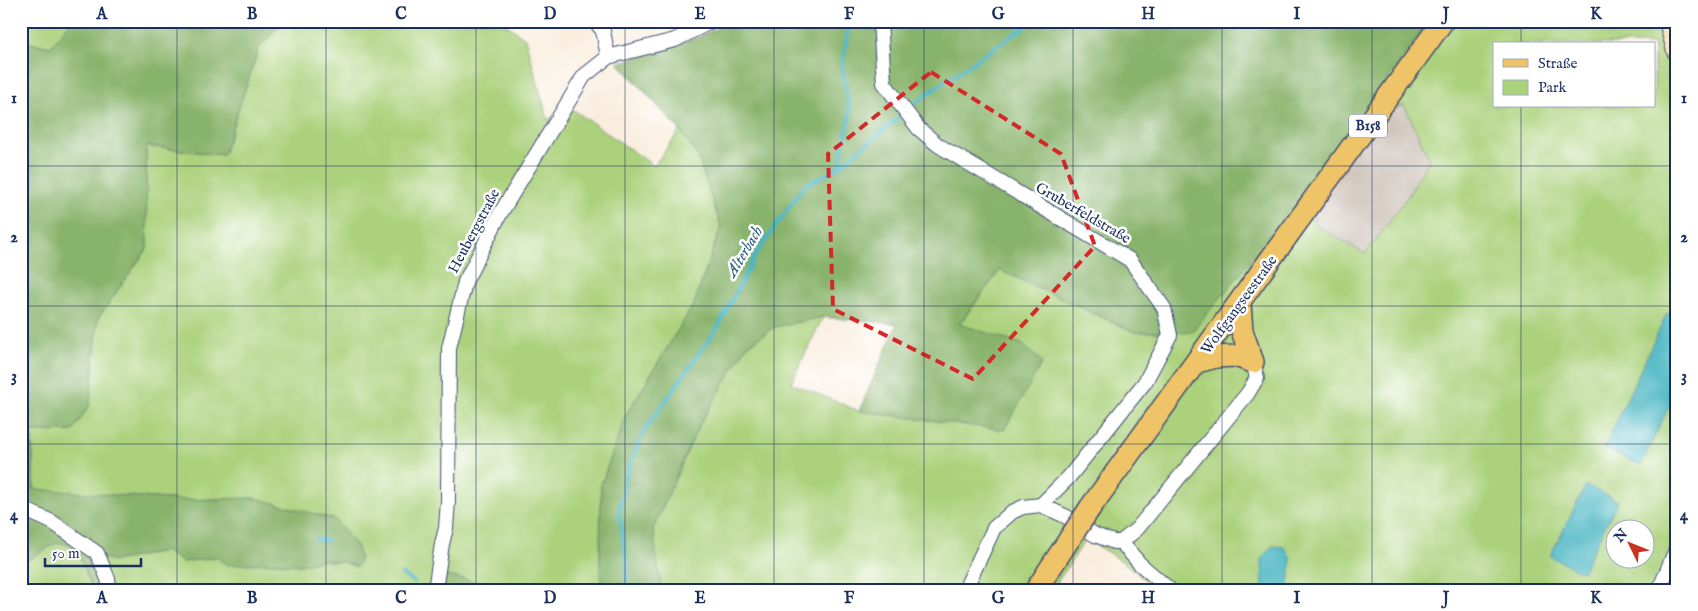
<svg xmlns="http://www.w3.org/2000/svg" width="1698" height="611" font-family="'IM FELL English',serif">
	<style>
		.industrial { fill: #cec2b9 }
		.green { fill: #abd17b; stroke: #63806c; fill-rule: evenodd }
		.forest { fill: #88b36b; stroke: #527164 }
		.water { fill: #48b6c3; stroke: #327290 }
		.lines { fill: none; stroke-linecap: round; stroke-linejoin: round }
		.stream { stroke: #48b6c3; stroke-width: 4 }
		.street-casing { stroke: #3c4c71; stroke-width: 16 }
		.secondary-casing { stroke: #3c4c71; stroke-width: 22 }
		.primary-casing { stroke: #3c4c71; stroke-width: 24 }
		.street { stroke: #fff; stroke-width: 14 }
		.secondary { stroke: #f9e7c3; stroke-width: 20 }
		.primary { stroke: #efc469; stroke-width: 21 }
		.primary-bridge-casing { stroke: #3c4c71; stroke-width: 24; stroke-linecap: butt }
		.primary-bridge { stroke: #efc469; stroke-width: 21 }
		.marked { fill: none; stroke: #d62828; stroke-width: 4; stroke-dasharray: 10 6; stroke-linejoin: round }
		.grid { fill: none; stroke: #1b2f5e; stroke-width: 1; stroke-opacity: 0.55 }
		.labels { text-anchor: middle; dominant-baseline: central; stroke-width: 5; stroke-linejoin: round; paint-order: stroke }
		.shield { fill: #fff; stroke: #5f6d8e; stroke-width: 1 }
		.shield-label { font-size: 14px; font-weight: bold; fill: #1b2f5e }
		.street-label { font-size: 15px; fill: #1b2f5e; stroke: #fff }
		.water-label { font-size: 16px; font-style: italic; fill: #2b5e81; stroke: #fff }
		.neatline { fill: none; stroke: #1b2f5e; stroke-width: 2 }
		.grid-label { font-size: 16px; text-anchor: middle; font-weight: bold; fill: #1b2f5e }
	</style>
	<rect width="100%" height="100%" fill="#fff"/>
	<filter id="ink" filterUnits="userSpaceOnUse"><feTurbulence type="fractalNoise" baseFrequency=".02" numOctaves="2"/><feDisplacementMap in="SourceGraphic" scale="10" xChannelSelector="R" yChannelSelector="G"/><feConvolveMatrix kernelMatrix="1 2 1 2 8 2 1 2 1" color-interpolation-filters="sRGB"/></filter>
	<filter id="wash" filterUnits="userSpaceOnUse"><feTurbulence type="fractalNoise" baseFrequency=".0096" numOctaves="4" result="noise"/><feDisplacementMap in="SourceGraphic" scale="20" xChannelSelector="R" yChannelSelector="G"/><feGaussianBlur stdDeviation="1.12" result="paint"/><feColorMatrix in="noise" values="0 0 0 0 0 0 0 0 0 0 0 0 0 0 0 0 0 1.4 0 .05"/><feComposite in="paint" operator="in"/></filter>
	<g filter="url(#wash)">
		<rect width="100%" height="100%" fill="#f9eddd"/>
		<!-- industrial -->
		<path class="industrial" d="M1404 105 1429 159 1408 196 1365 254 1318 226 1301 200 1350 132Z"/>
		<!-- green -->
		<path class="green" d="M21 21H71L51 47 21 41Z
			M283 21H501L525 38 548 120 568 106 654 166 680 130 698 157 721 227 694 304 626 415 601 485 600 565 603 590H516L443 575V590H110L97 555 114 561 165 551 183 562 217 557 301 565 321 560 344 562 356 567 255 498 182 500 34 490 32 432 72 431 90 404 98 318 147 249 146 146 223 155 259 48Z
			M1429 21H1672L1677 41V446L1674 452 1677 463V537L1653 590H1158L1122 561 1086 539 1052 590H661L653 529 698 427 747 346 774 327 823 317 791 383 859 411 1022 344 959 325 1000 270 1134 332 1301 200 1318 226 1365 254 1408 196 1429 159 1404 105 1350 132ZM1494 44H1654V106H1494ZM1616 528H1646V558H1616Z
			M58 542 76 548 93 590H21V564Z"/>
		<!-- forest -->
		<path class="forest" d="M71 21H283L259 48 223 155 146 146 147 249 98 318 90 404 73 431 32 432 34 489 182 500 255 498 334 519 349 536 357 548 360 558 357 567 344 562 321 560 301 565 273 563 226 565 217 557 183 562 165 551 114 561 97 556 110 590H93L76 548 58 542 21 564V41L51 47Z
			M731 21H1429L1301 200 1192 332H1134L1000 270 959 324 1022 344 1042 362 1004 430 859 411 897 324 823 317 774 327 747 346 698 427 653 529 661 590H603L600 565 601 485 626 415 694 304 721 227 698 157 680 130 618 63 697 38Z
			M443 575 516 590H443Z"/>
		<!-- water -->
		<path class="water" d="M1667 313 1677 317V390L1641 465 1604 448Z
			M1586 485 1618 501 1582 572 1550 556Z
			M1272 546 1284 547 1291 557 1289 590H1263L1262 558Z"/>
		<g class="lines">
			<!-- stream -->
			<path class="stream" d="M908 109 927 94 1033 21
				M839 166 850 116 842 64 850 21
				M316 539 327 541
				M402 574 414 582
				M626 590 627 564 619 513 625 479 642 434 718 327 756 254 804 186 839 167 903 114"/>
		</g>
	</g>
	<g filter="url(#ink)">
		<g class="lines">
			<!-- street casing -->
			<g class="street-casing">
				<path id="street" d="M595 21 603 31 608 57
					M880 21 884 83 919 129 938 145 1130 260 1164 308 1170 335 1145 382 1069 477 1041 505
					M21 508 52 522 97 553 108 579 110 590
					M1121 542 1140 564 1170 590
					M435 590 442 544 446 528 448 501 449 348 465 282 500 214 584 76 608 57 675 40 712 21
					M967 590 968 583 994 528 1012 512 1023 507 1041 505 1065 516 1095 535 1114 542H1121L1137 529 1248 393 1257 378 1253 362
					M1659 590 1677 547"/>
			</g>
			<!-- secondary casing -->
			<g class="secondary-casing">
				<path id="secondary" d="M1669 21 1677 51"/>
			</g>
			<!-- primary casing -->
			<g class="primary-casing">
				<path id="primary" d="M1240 303 1242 331 1253 362
					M1197 362 1216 357 1235 356 1253 362
					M1090 508 1443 21
					M1036 590 1072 535"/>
			</g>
			<!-- street -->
			<use href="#street" class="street"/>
			<!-- secondary -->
			<use href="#secondary" class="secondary"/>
			<!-- primary -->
			<use href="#primary" class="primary"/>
			<!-- primary-bridge casing -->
			<g class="primary-bridge-casing">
				<path id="primary-bridge" d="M1072 535 1090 508"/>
			</g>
			<!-- primary-bridge -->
			<use href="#primary-bridge" class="primary-bridge"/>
		</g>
	</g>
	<!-- marked area -->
	<path class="marked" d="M931 72 1061 154 1095 246 973 379 833 309 828 154Z"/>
	<!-- grid -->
	<path class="grid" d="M177 21V590M326 21V590M476 21V590M625 21V590M774 21V590M924 21V590M1073 21V590M1222 21V590M1372 21V590M1521 21V44M1521 106V590M21 166H1677M21 306H1677M21 444H1677"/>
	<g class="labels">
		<!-- shield labels -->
		<rect class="shield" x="1349" y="114.5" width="38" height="23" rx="4"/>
		<g class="shield-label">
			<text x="1368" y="126">B158</text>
		</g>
		<!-- street labels -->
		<g class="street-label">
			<text transform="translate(1083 213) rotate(30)">Gruberfeldstraße</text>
			<text transform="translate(474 231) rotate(-62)">Heubergstraße</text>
			<text transform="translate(1239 305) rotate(-54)">Wolfgangseestraße</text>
		</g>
		<!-- water labels -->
		<g class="water-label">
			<text transform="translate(745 252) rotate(-59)">Alterbach</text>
		</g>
	</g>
	<!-- margin -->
	<rect width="1698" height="611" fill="none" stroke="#fff" stroke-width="55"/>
	<!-- legend -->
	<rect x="1493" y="42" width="162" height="65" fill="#ffffff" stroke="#a4acbf"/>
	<rect x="1503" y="59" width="25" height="8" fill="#efc469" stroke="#a4acbf"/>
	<text x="1538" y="68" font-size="15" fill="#1b2f5e">Straße</text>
	<rect x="1503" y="80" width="25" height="15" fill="#abd17b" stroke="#a4acbf"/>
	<text x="1538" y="92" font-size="15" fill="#1b2f5e">Park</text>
	<!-- north arrow -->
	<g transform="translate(1630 544) rotate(313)"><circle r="24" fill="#ffffff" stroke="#a4acbf"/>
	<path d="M0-4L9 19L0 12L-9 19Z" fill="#c8321e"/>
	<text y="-8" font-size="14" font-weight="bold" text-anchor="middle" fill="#1b2f5e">N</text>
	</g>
	<!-- scale -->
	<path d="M45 558v8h96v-8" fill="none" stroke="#1b2f5e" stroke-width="2.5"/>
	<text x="52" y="558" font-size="15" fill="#1b2f5e" stroke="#ffffff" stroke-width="4" paint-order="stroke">50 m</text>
	<rect x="28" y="28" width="1642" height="556" class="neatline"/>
	<g class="grid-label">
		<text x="102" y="19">A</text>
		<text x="252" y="19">B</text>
		<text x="401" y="19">C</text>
		<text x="550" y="19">D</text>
		<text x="700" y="19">E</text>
		<text x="849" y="19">F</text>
		<text x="998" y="19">G</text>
		<text x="1148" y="19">H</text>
		<text x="1297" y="19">I</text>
		<text x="1446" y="19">J</text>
		<text x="1596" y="19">K</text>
		<text x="14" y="103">1</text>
		<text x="1684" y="103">1</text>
		<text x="14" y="242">2</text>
		<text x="1684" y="242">2</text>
		<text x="14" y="381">3</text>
		<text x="1684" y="381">3</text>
		<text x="14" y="520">4</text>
		<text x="1684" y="520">4</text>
		<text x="102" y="603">A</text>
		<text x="252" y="603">B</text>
		<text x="401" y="603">C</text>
		<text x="550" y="603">D</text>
		<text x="700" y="603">E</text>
		<text x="849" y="603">F</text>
		<text x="998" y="603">G</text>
		<text x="1148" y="603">H</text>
		<text x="1297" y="603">I</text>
		<text x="1446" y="603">J</text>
		<text x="1596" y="603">K</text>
	</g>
</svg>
